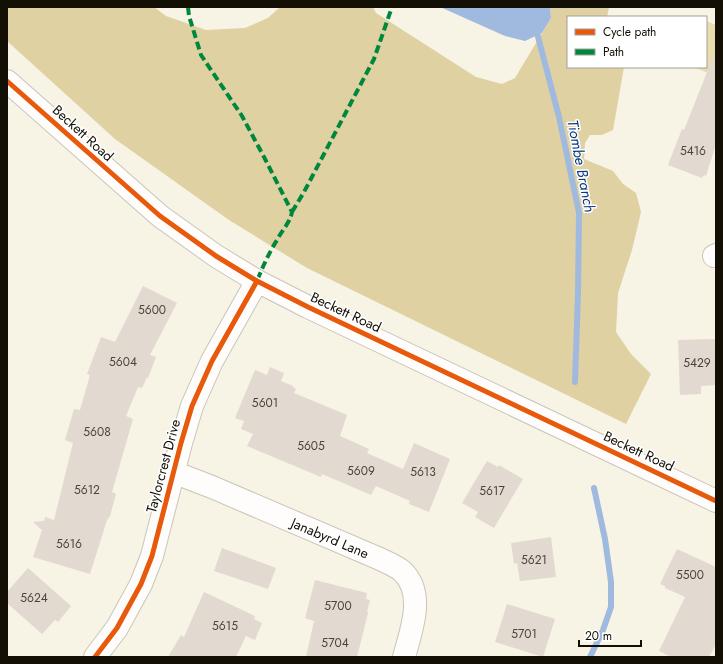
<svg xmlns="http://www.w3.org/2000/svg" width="723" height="664" font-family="Jost,sans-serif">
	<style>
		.green { fill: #e9dcad }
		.forest { fill: #dfd1a2 }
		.water { fill: #a0badf }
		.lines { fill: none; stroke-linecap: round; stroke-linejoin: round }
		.stream { stroke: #a0badf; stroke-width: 6 }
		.building { fill: #e2d9d0 }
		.minor-casing { stroke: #c9c5b9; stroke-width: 24 }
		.minor { stroke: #fefdfb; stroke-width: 22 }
		.quiet { stroke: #00873e; stroke-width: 4; stroke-dasharray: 8 4; stroke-linecap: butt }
		.cycleway-casing { stroke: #fff; stroke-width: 8 }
		.cycleway { stroke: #e8590c; stroke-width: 5 }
		.labels { text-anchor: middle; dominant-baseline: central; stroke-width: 3; stroke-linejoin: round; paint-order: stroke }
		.number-label { font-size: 12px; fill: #4a453b }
		.street-label { font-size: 14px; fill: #130f05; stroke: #fff }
		.water-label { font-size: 15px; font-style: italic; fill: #0b3b80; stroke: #fff }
	</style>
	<rect width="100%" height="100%" fill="#f7f3e5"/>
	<!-- green -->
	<path class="green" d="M706 21 716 25V76L693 67H706Z"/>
	<!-- forest -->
	<path class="forest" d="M7 7H154L166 16 206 30 245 28 268 18 280 7H373L376 13 476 77 502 84 515 78 551 18 550 7H609L607 17H568V67H624L613 130 602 135H590L585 143 584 159 613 171 623 184 636 193 641 212 632 250 618 293 616 332 631 354 651 374 626 424 307 268 229 220 115 139 7 41Z"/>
	<!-- water -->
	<path class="water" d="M440 7H550L551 18 542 33 525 41 505 36Z"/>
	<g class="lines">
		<!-- stream -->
		<path class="stream" d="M536 29 559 117 579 213 578 293 575 382
			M590 657 603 630 611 607V582L605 539 594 488"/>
	</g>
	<!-- building -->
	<path class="building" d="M715 52H716V144L706 176 704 175 702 178 668 165 682 129 684 130Z
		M143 286 177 303 150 355 156 357 148 378 147 377 142 388 138 387 126 416 133 419 112 492 116 494 110 516 107 520 90 574 33 557 42 530 33 522 44 521 45 517 54 520 73 443 65 440 74 409 80 410 90 375 87 374 101 337 115 342Z
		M716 339V385L701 386V394L680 395 678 340Z
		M270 367 284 373 281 381 293 386V387L296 389 294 393 347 415 340 436 369 449 367 453 403 469 414 443 450 459 429 512 409 504 410 501 376 486 371 495 322 474 321 477 247 446 253 434 241 429 244 421 235 418 255 370 267 375Z
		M487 461 498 467 499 465 523 479 494 528 475 517 478 512 462 503Z
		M551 537 556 577 520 581 517 563 514 564 511 543Z
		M222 548 276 568 268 589 214 571Z
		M677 549 716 567V644L709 657H671L659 651 685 597 665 588V586L660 584Z
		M28 568 71 606 58 622 55 620 42 634 7 603V592Z
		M315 580 367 593 366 599 370 600 367 612 368 613 357 657H306L314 621 305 618Z
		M204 592 255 616 254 619 262 623 255 640 246 636 236 657H168L181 635 184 637Z
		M507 604 555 619 543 657 495 642Z"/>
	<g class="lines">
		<!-- minor casing -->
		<g class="minor-casing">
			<path id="minor" d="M7 81 160 216 216 256 257 281 308 307 716 501
				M714 256 716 255
				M173 472 212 487 380 559C388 563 396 566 402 571 426 593 411 631 404 657
				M95 657 117 628 141 584 152 556 181 443 192 406 212 361 257 281"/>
		</g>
		<!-- minor -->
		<use href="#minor" class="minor"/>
		<!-- quiet -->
		<path class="quiet" d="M188 7 189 16 201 55 242 116 264 157 292 212C290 223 282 230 277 240 269 253 263 266 257 281
			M292 212 304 192 374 59 392 7"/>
		<!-- cycleway casing -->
		<g class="cycleway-casing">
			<path id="cycleway" d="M7 81 160 216 216 256 257 281 308 307 716 501
				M95 657 117 628 141 584 152 556 181 443 192 406 212 361 257 281"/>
		</g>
		<!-- cycleway -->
		<use href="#cycleway" class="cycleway"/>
	</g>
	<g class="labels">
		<!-- number labels -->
		<g class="number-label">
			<text x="693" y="151">5416</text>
			<text x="152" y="310">5600</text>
			<text x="123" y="362">5604</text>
			<text x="697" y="363">5429</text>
			<text x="265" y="403">5601</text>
			<text x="97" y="432">5608</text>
			<text x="311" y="446">5605</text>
			<text x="361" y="471">5609</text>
			<text x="423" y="472">5613</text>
			<text x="87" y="490">5612</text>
			<text x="492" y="491">5617</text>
			<text x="69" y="544">5616</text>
			<text x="534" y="560">5621</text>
			<text x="690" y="575">5500</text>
			<text x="34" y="598">5624</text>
			<text x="338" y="606">5700</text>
			<text x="225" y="626">5615</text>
			<text x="524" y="634">5701</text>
			<text x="335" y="643">5704</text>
		</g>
		<!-- street labels -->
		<g class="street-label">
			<text transform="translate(83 133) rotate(42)">Beckett Road</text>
			<text transform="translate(346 312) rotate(25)">Beckett Road</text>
			<text transform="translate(639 451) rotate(25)">Beckett Road</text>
			<text transform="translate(163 466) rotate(-75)">Taylorcrest Drive</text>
			<text transform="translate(330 538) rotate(23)">Janabyrd Lane</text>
		</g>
		<!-- water labels -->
		<g class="water-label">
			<text transform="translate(581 166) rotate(79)">Tiombe Branch</text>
		</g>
	</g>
	<!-- border -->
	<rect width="723" height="664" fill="none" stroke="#130f05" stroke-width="16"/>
	<!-- legend -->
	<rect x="567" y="16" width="140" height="52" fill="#ffffff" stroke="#a19f9b"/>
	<rect x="575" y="29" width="20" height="6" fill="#e8590c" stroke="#a19f9b"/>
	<text x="603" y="36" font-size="12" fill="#130f05">Cycle path</text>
	<rect x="575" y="49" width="20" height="6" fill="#00873e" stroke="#a19f9b"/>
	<text x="603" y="56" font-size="12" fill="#130f05">Path</text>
	<!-- scale -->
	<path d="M579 640v6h62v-6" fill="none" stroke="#130f05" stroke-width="2"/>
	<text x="585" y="640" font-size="12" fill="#130f05" stroke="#ffffff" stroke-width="3" paint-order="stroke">20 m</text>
</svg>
